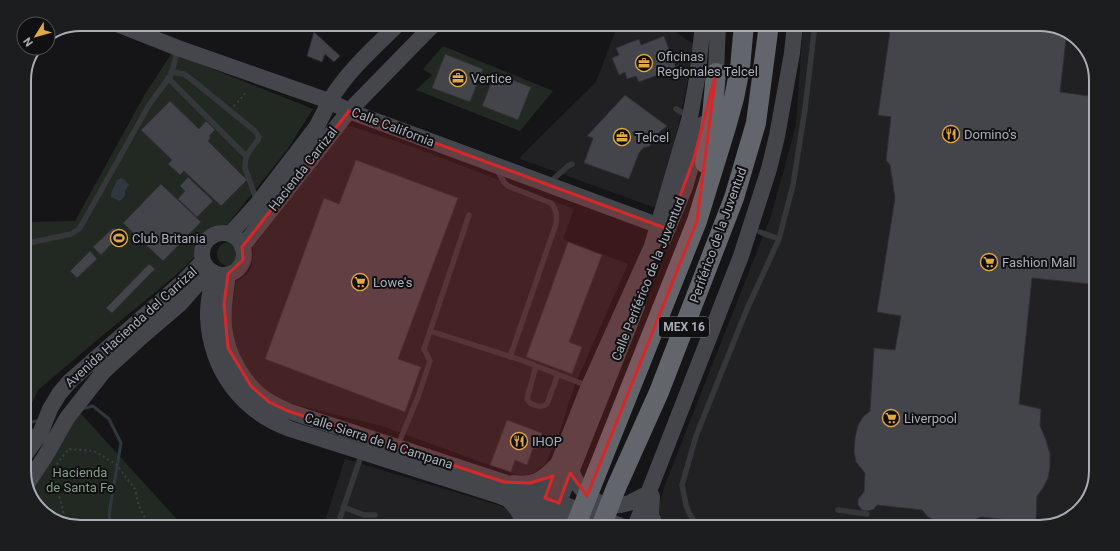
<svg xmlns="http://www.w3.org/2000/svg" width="1120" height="551" font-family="Roboto,sans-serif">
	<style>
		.built { fill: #212124 }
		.green { fill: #222922 }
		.water { fill: #2f383e }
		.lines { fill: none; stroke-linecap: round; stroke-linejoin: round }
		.stream { stroke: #2f383e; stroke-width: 3 }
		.building { fill: #44454a; stroke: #2f2f33 }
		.path { stroke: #3c3e42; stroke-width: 2; stroke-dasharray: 2 3; stroke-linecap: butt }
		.lane { stroke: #36373b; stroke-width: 5.5 }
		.street { stroke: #36373b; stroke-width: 11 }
		.secondary { stroke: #45464b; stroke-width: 16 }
		.highway { stroke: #63656c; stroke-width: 20 }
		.marked { fill: #d62828; fill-opacity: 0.2; stroke: #d62828; stroke-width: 3; stroke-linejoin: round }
		.labels { text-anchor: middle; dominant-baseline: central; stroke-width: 4; stroke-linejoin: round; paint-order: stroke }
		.shield { fill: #101012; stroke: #7a7e85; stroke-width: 1 }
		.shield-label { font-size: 12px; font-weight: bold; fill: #a8adb6 }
		.poi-label { font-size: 13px; fill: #a8adb6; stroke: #101012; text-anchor: start }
		.street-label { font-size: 13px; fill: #a8adb6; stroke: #101012 }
		.park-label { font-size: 13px; fill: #819f82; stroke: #101012 }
		.rim { fill: none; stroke: #a8adb6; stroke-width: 2 }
	</style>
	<rect width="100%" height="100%" fill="#151517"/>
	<!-- built -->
	<path class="built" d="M618 24H664L695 45 677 132 662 190 657 206 653 207 520 159 521 156 596 82Z
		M803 24H1040L1065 30 1086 49 1096 76V471L1090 496 1071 518 1040 527H663L660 523 659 505 664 487 771 216 796 125Z
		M351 126 413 147 574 209 563 239 628 264 574 387 559 434 545 464 535 473 522 476 514 474 382 426 296 405 273 396 257 382 244 365 234 343 231 327V312L236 282 247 274 252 266 253 247 345 127Z
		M345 459 508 508 515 518 514 527H323Z"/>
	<!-- green -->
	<path class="green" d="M443 46 553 91 520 131 416 90 432 75 423 69Z
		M172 53 313 109 287 150 227 225 176 275 102 336 38 390 25 418H24V222L75 221 145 94Z
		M217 254a12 12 0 1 1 24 0a12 12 0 1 1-24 0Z
		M73 405 184 527H80L55 521 34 502 28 486Z"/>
	<!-- water -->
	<path class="water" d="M121 178 125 180 129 185 125 191V196L120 201 111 197C111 190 115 186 117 180Z"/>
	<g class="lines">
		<!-- stream -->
		<path class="stream" d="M82 409 93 406 109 419 121 443 109 514 111 527
			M24 424 40 420"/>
	</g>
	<!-- building -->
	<path class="building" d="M891 24H1040L1065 30 1067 31 1060 92 1096 97V247L1091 284 1032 278 1019 404 1041 409 1040 426 1046 440 1050 454V467L1048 478 1043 488 1037 496 1036 523 981 517 971 521 958 524 940 523 928 517 922 510 877 505 874 509 868 511 862 510 858 505V499L864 492 865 473 856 462 854 451 855 438 858 425 863 417 870 411 874 348 895 350 901 316 877 312 895 198 890 165 886 160 891 117 878 115Z
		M314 32 340 56 334 62 325 54 322 62 307 56Z
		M664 36 676 68 639 82 636 76 627 79 625 72 619 75 612 58 619 55 616 48 639 39 641 45Z
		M445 54 483 69 470 102 432 88Z
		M495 73 531 87 518 120 482 106Z
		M625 95 667 126 655 136 650 146 643 148 639 153 629 179 584 163 593 138 587 136Z
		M170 101 199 129 206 121 215 130 209 136 211 137 208 141 247 180 221 206 184 171 180 175 168 164 172 160 141 130Z
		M356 160 458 198 398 359 421 367 405 412 265 359 324 198 339 204Z
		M188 177 213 201 197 217 178 199 185 191 180 186Z
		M161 184 201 222 163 261 123 223Z
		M113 228 120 235 101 255 93 247Z
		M568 242 602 255 569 342 582 347 572 374 526 357Z
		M90 251 97 259 77 278 70 271Z
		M149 264 155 269 112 313 106 308Z
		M507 420 542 433 536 449 533 448 527 465 515 460 511 472 490 465Z"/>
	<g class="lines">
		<!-- path -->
		<path class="path" d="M234 106 238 102 246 92
			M63 523C67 509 53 488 55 470 55 464 65 454 69 449L94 451 116 464 135 489 139 506 146 520 154 527"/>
		<!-- lane -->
		<path class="lane" d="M171 72 184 74 191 79 255 131 259 137 258 140C251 149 244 156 245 168L257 201
			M168 78 246 156
			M676 109 688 116
			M497 170 504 182 508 186 551 203C557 210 557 216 556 224L510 357
			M549 183 568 166 572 164
			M760 232 779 239
			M24 244 71 234 79 229 85 219 149 105 171 75 178 49
			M430 331 521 360 588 386
			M536 366 527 399C530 405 541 409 547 404L558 374
			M398 445 418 397 430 361 424 349 469 215
			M343 507 364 515H375
			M838 510 867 514
			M337 527 362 453
			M698 527 689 513 686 505 682 485 696 436 718 381 747 309 779 239 793 185 805 109 815 24"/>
		<!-- street -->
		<path class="street" d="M24 433 45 436"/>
		<!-- secondary -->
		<path class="secondary" d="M117 24 178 48 329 101 349 111 668 229
			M713 84 716 73 718 24
			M202 254a21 21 0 1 1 42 0a21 21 0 1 1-42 0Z
			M230 234 258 203 315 129C323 117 327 103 336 91 353 66 377 45 398 24
			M664 238 685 187 703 124
			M242 247 349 111 434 24
			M213 272C212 287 207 303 208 318 211 370 241 411 290 429L500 496 580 527
			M228 274C226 291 222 309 224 327 227 356 244 385 268 401 274 405 282 408 288 411L504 482 624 527
			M24 456 40 434 50 409 59 394 70 381 184 281 203 261
			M571 470C580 495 602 512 629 503 636 500 642 496 649 493
			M513 483C534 486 542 480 556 466
			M27 484 46 455 67 418 104 371 138 340 180 304 210 270
			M652 496 651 515 656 527
			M508 499C517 508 522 515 525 527
			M533 527 589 386 652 246 690 117 697 79 703 24
			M549 527 637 306
			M635 527 741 256 761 194 769 169 777 136 792 53 795 24"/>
		<!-- highway -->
		<path class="highway" d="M705 163 712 116 716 73
			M575 527 697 221 726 127 734 98 740 68 744 24
			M601 527 616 488 659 392 734 198 756 123 769 24"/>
	</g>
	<!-- marked area -->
	<path class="marked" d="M716 73 697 221 587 496 570 473 559 503 545 498 553 476 530 483 504 482 288 411 269 402 251 386 228 348 224 304 228 274 243 260 242 247 349 111 668 229 694 158Z"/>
	<!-- icons -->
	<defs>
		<g id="office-ring" transform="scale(0.9)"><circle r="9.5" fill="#101012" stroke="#e3a841" stroke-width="1.5"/><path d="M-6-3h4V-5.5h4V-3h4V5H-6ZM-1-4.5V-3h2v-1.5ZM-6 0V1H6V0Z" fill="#e3a841"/></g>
		<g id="restaurant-ring" transform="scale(0.9)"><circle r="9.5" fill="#101012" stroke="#e3a841" stroke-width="1.5"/><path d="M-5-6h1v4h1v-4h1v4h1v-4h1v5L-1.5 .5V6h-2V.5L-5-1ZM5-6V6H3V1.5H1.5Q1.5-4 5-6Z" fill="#e3a841"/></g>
		<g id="stadium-ring" transform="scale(0.9)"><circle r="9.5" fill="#101012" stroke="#e3a841" stroke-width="1.5"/><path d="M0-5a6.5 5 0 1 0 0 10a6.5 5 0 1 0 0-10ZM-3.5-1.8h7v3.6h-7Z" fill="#e3a841"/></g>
		<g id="supermarket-ring" transform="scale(0.9)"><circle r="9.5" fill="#101012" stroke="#e3a841" stroke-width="1.5"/><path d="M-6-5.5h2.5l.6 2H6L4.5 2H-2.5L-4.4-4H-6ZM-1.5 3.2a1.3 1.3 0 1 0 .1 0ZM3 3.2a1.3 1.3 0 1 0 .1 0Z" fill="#e3a841"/></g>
	</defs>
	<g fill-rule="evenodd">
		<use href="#office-ring" x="644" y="63"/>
		<use href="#office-ring" x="458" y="78"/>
		<use href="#restaurant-ring" x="951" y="134"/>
		<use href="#office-ring" x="622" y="137"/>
		<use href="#stadium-ring" x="119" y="238"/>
		<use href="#supermarket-ring" x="989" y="262"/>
		<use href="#supermarket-ring" x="360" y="282"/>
		<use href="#supermarket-ring" x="891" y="418"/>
		<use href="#restaurant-ring" x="519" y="441"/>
	</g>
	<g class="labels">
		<!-- shield labels -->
		<rect class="shield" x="659" y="317" width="50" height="20" rx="3"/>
		<g class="shield-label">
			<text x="684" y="327">MEX 16</text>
		</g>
		<!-- poi labels -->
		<g class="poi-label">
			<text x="657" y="56">Oficinas<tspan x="657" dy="15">Regionales Telcel</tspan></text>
			<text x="471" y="78">Vertice</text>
			<text x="964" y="134">Domino's</text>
			<text x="635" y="137">Telcel</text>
			<text x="132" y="238">Club Britania</text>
			<text x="1002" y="262">Fashion Mall</text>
			<text x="373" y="282">Lowe's</text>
			<text x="904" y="418">Liverpool</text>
			<text x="532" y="441">IHOP</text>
		</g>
		<!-- street labels -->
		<g class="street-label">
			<text transform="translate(393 127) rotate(21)">Calle California</text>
			<text transform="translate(303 169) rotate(-52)">Hacienda Carrizal</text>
			<text transform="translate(718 235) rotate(-70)">Periférico de la Juventud</text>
			<text transform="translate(648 279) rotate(-68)">Calle Periférico de la Juventud</text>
			<text transform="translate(131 327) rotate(-42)">Avenida Hacienda del Carrizal</text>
			<text transform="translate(379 441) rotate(18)">Calle Sierra de la Campana</text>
		</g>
		<!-- park labels -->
		<g class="park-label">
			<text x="80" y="472">Hacienda<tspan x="80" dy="15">de Santa Fe</tspan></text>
		</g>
	</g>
	<!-- crop -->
	<path d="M0 0H1120V551H0ZM80 31H1040A49 49 0 0 1 1089 80V471A49 49 0 0 1 1040 520H80A49 49 0 0 1 31 471V80A49 49 0 0 1 80 31Z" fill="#1c1d1f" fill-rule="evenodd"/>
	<path class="rim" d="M80 31H1040A49 49 0 0 1 1089 80V471A49 49 0 0 1 1040 520H80A49 49 0 0 1 31 471V80A49 49 0 0 1 80 31Z"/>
	<!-- north arrow -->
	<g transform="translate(36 36) rotate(233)"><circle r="19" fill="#101012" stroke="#4d4f54"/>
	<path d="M0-3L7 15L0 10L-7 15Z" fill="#e3a841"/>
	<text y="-6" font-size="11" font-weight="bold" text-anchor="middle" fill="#a8adb6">N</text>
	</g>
</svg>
